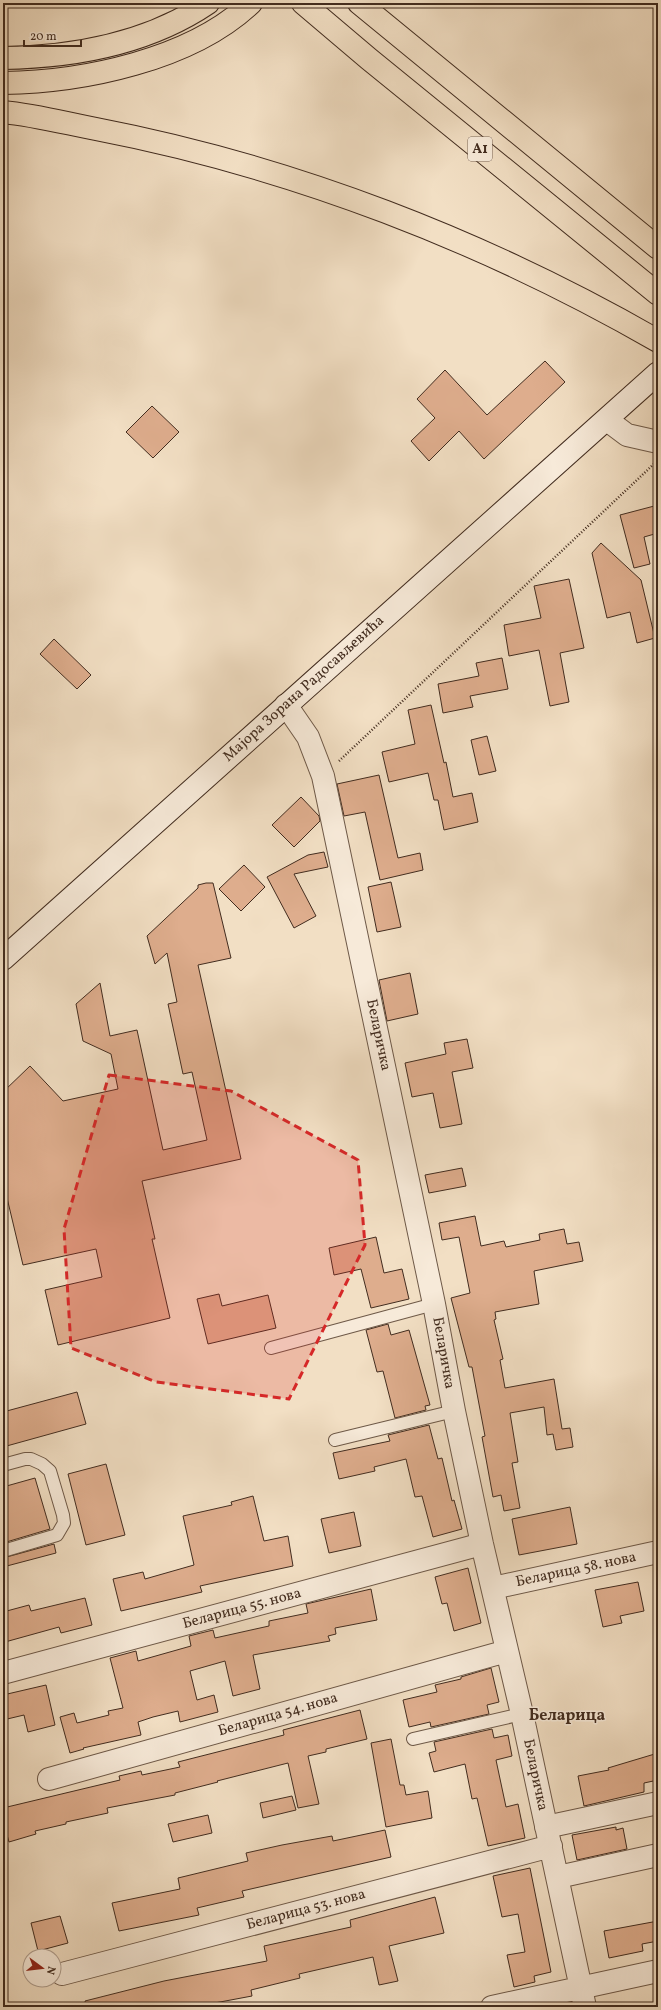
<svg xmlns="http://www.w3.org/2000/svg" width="661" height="2010" font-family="Vollkorn,serif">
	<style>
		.building { fill: #dead8d; stroke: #422c1f }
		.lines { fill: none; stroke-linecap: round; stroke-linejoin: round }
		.service-casing { stroke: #6e5948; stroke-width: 14 }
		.minor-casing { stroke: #6e5948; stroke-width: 24 }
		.secondary-casing { stroke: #422c1f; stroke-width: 24 }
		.motorway-casing { stroke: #422c1f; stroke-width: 24 }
		.path { stroke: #422c1f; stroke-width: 2.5; stroke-dasharray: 1 2; stroke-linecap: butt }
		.service { stroke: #f7ead9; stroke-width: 12 }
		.minor { stroke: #f7ead9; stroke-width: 22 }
		.secondary { stroke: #f7ead9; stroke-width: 22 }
		.motorway { stroke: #f2dfc4; stroke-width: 22 }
		.marked { fill: #d62828; fill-opacity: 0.2; stroke: #d62828; stroke-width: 3; stroke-dasharray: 8 5; stroke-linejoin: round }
		.labels { text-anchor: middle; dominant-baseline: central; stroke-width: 3; stroke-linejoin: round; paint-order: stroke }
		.shield { fill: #f7ead9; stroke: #786557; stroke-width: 1 }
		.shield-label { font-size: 14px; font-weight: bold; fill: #422c1f }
		.street-label { font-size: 15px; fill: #422c1f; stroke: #f7ead9 }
		.neighbourhood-label { font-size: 16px; font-weight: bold; fill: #422c1f; stroke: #f7ead9 }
	</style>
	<rect width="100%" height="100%" fill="#f2dfc4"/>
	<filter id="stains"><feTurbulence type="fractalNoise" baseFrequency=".005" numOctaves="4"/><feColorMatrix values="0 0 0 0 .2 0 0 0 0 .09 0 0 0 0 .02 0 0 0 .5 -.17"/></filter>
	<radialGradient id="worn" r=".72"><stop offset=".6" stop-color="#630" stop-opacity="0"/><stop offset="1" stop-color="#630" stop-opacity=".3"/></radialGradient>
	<!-- building -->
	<path class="building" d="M545 361 565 382 484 459 459 431 429 461 411 441 435 418 417 399 445 370 487 415Z
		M152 406 179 432 153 458 126 432Z
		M658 505V533L644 537 650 564 634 568 620 515Z
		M601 543 641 580 655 638 637 643 630 612 607 618 592 553Z
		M569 579 584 648 560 653 569 702 550 706 539 650 509 656 504 625 541 618 534 586Z
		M54 639 91 675 77 689 40 654Z
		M502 658 508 689 470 696 473 707 443 713 438 684 479 676 476 663Z
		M431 705 444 763 446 762 453 797 472 793 478 822 444 830 438 800H434L428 773 389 782 382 752 415 744 408 710Z
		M487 736 496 771 479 775 471 740Z
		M379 775 398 858 420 853 423 870 380 880 365 812 344 816 337 784Z
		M301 797 319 816 320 821 294 847 272 825Z
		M324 852 328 867 294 874 316 916 294 928 267 877 308 855Z
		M244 865 265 887 241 911 219 889Z
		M391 882 401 927 377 932 368 887Z
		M206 883H213L231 958 198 965 241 1159 142 1181 155 1239H152L170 1318 58 1345 45 1290 102 1277 96 1249 23 1265 3 1181V1092L30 1066 63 1101 118 1089 111 1054 83 1041 76 1004 100 983 110 1036 137 1030 163 1150 207 1140 192 1072 183 1074 168 1004 177 1002 167 953 155 964 147 936 198 888V885Z
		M410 973 418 1014 387 1021 379 980Z
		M467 1039 473 1068 452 1072 462 1124 440 1128 433 1093 412 1097 405 1063 446 1054 444 1043Z
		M462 1168 466 1186 429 1193 425 1175Z
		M475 1216 481 1246 504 1241 506 1247 540 1240 539 1234 564 1229 567 1244 579 1242 583 1261 534 1271 539 1304 495 1312 496 1319 494 1320 503 1359 500 1360 505 1388 554 1379 562 1429 570 1428 573 1447 556 1450 553 1434 547 1435 544 1407 510 1413 518 1462 512 1463 520 1508 504 1511 501 1495 493 1497 482 1437 485 1436 472 1367H469L451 1298 470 1293 459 1237 442 1240 439 1223Z
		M376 1237 384 1273 402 1269 409 1299 371 1308 361 1269 334 1275 329 1248Z
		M219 1294 222 1306 268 1295 276 1328 208 1344 197 1299Z
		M388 1324 391 1335 409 1330 430 1405 425 1406 426 1410 395 1418 383 1371 377 1372 366 1330Z
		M77 1392 86 1424 3 1447V1412Z
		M429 1425 438 1459 442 1458 452 1501 454 1500 462 1529 433 1537 422 1496 415 1497 406 1459 374 1467 375 1471 339 1479 333 1453 390 1441 388 1435Z
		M106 1464 125 1535 86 1545 68 1474Z
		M35 1478 50 1529 3 1543V1487Z
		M253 1496 264 1541 288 1536 293 1566 200 1586 202 1592 121 1611 113 1579 143 1572 145 1579 194 1565 183 1516 232 1505 231 1502Z
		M570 1507 577 1544 519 1555 512 1519Z
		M354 1512 361 1546 329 1553 321 1519Z
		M54 1544 56 1553 3 1567V1558Z
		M468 1568 481 1623 454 1631 447 1603 442 1604 435 1577Z
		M638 1582 644 1611 620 1616 622 1623 603 1627 595 1590Z
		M371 1589 377 1620 335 1628 336 1634 328 1636 330 1641 253 1655 260 1689 233 1696 225 1661 190 1671 197 1700 214 1695 218 1712 180 1722 178 1711 153 1717 138 1722 141 1735 83 1748 84 1749 70 1753 60 1717 74 1713 77 1723 109 1715 108 1711 123 1708 110 1658 136 1651 138 1661 191 1646 189 1636 213 1630 215 1638 269 1626V1621L308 1613 306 1604Z
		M85 1598 92 1625 61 1633 59 1627 5 1642 3 1633V1612L29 1605 31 1611Z
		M491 1668 499 1702 487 1705 489 1714 431 1727 430 1722 409 1727 403 1700 437 1692 435 1685 461 1679V1677Z
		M46 1685 55 1725 28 1732 24 1715 3 1720V1695Z
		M360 1710 367 1739 326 1749V1752L308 1756 319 1804 298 1808 288 1763 217 1781 218 1782 175 1793V1795L107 1808 108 1813 66 1822V1824L35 1831 36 1834 9 1842 3 1820V1808L120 1780 119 1776 141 1771 142 1775 180 1767 178 1762 284 1735 283 1730Z
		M492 1729 494 1738 508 1735 512 1756 496 1760 506 1807 518 1804 525 1838 488 1846 477 1798 472 1799 465 1764 434 1772 429 1753 436 1751 434 1742Z
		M391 1739 400 1785H404L406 1795 428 1791 432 1818 386 1827 371 1743Z
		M658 1753V1780L644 1783V1792L584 1806 578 1776 609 1770 608 1768Z
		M292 1796 296 1810 263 1818 260 1803Z
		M208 1815 212 1833 173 1842 168 1824Z
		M616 1827V1830L623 1828 627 1849 577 1860 572 1835Z
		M385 1830 391 1857 242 1891 244 1897 197 1908 199 1915 119 1931 112 1903 180 1889 178 1878 248 1861 246 1853 282 1845 332 1836 333 1841Z
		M530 1868 551 1972 534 1976 535 1982 514 1987 507 1955 525 1952 518 1914 502 1917 493 1876Z
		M435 1897 444 1933 389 1946 398 1981 379 1985 373 1957 299 1974 300 1978 251 1990 252 1996 220 2002 191 2007H86L85 2001 164 1981 267 1961 264 1946 351 1927 350 1920Z
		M60 1916 68 1943 38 1951 31 1923Z
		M658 1921V1941L642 1944 643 1951 609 1958 604 1931Z"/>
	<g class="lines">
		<!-- service casing -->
		<g class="service-casing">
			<path id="service" d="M271 1348 434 1304
				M335 1440 454 1411
				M3 1465 25 1459H31L42 1464 50 1471 63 1515 64 1523 57 1535 3 1551
				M413 1739 522 1714"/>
		</g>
		<!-- minor casing -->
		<g class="minor-casing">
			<path id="minor" d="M607 420 627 435 658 442
				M286 705 308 737 323 776 434 1304 454 1411 482 1544 522 1714 585 2007
				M493 1588 658 1552
				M3 1673 482 1544
				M49 1779 507 1651
				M546 1827 658 1803
				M558 1877 658 1855
				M62 1974 551 1846
				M492 2007 658 1971"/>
		</g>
		<!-- secondary casing -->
		<g class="secondary-casing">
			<path id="secondary" d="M3 959 658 373"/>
		</g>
		<!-- motorway casing -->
		<g class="motorway-casing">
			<path id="motorway" d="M303 3 369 59 658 294
				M359 3 658 248
				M3 58C74 57 149 43 208 3
				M3 83C83 82 191 60 251 3
				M3 112C34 115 65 123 96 129 293 167 484 241 658 341"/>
		</g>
		<!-- path -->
		<path class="path" d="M339 761 656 462"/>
		<!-- service -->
		<use href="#service" class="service"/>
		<!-- minor -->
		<use href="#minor" class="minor"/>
		<!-- secondary -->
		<use href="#secondary" class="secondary"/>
		<!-- motorway -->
		<use href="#motorway" class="motorway"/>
	</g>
	<!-- marked area -->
	<path class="marked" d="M109 1075 231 1091 358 1160 365 1245 289 1399 156 1382 71 1348 64 1229Z"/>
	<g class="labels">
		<!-- shield labels -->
		<rect class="shield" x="468" y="137" width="24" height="24" rx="3"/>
		<g class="shield-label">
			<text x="480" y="149">A1</text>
		</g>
		<!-- street labels -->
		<g class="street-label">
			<text transform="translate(304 689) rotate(-42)">Мајора Зорана Радосављевића</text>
			<text transform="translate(378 1035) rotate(78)">Беларичка</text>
			<text transform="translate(443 1353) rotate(80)">Беларичка</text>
			<text transform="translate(576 1570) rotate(-12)">Беларица 58. нова</text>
			<text transform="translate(242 1609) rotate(-15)">Беларица 55. нова</text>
			<text transform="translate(278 1715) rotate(-16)">Беларица 54. нова</text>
			<text transform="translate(535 1775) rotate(78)">Беларичка</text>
			<text transform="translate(306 1910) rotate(-15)">Беларица 53. нова</text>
		</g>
		<!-- neighbourhood labels -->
		<g class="neighbourhood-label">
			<text x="567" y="1716">Беларица</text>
		</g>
	</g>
	<!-- margin -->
	<rect width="661" height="2010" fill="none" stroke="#f2dfc4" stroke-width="16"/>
	<rect x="4" y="4" width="653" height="2002" fill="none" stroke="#422c1f" stroke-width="2"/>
	<rect x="8" y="8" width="645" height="1994" fill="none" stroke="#422c1f"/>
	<!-- north arrow -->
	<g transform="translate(42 1968) rotate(105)"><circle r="19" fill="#f7ead9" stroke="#af9e8f"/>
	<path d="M0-3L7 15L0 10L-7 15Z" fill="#8f2418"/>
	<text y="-6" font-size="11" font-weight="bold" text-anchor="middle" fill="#422c1f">N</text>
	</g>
	<!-- scale -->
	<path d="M24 40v6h57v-6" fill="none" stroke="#422c1f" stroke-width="2"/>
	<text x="30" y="40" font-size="12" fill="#422c1f" stroke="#f7ead9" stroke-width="3" paint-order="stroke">20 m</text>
	<rect width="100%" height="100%" filter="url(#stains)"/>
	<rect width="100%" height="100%" fill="url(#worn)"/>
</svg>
